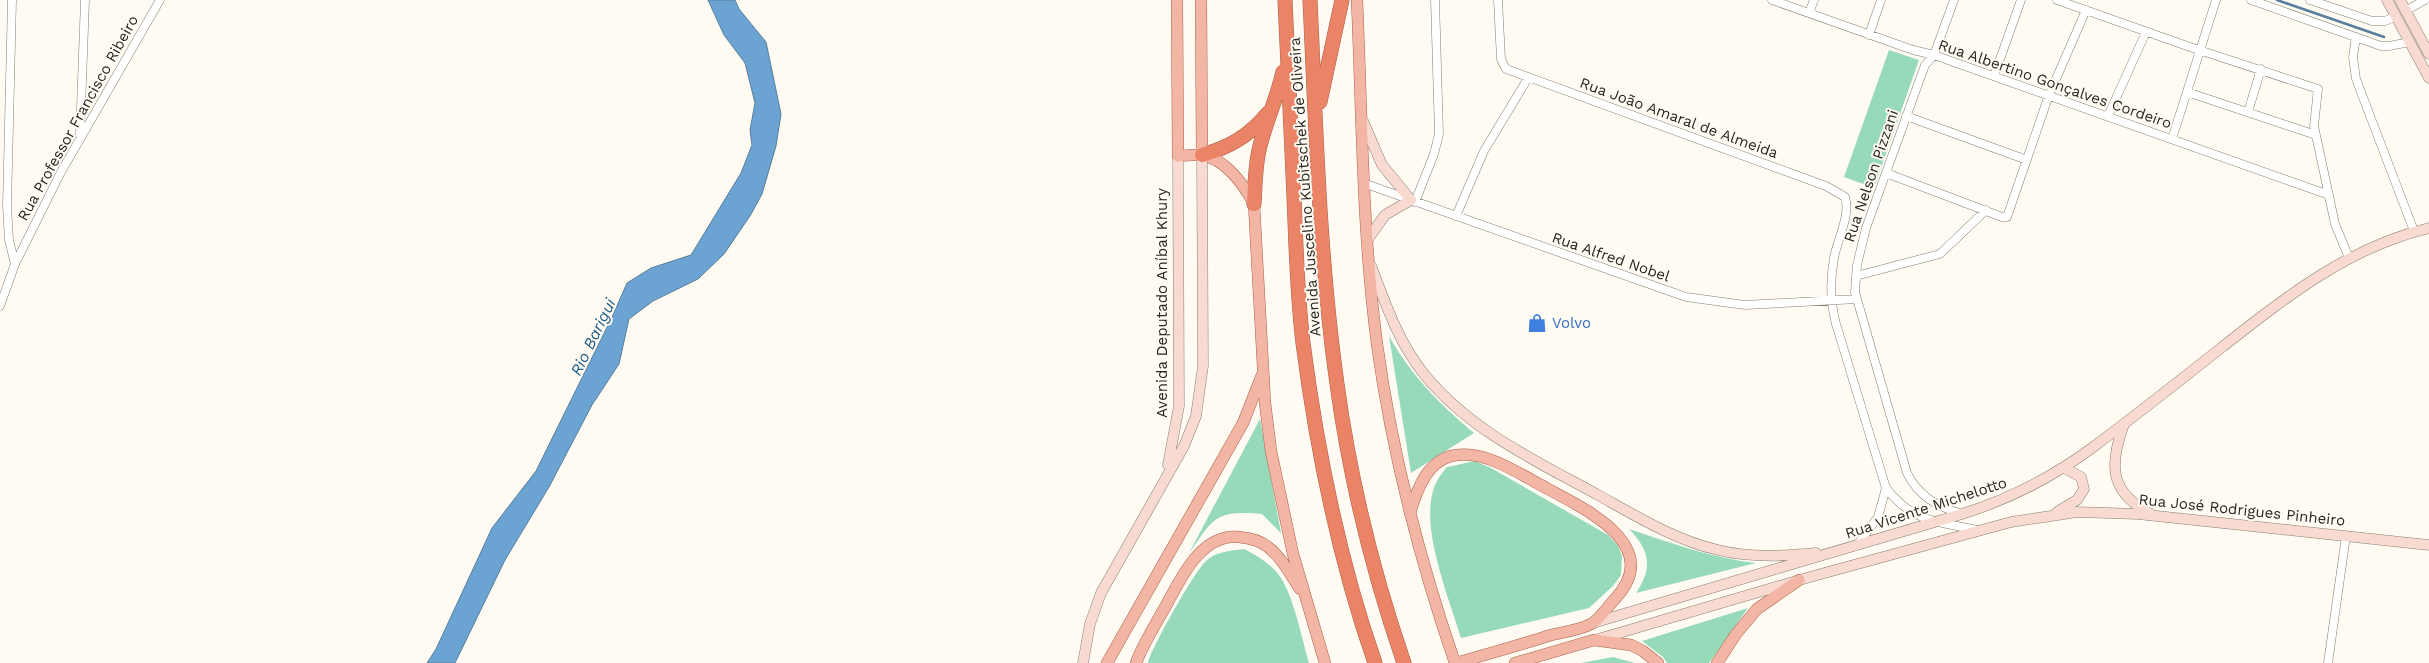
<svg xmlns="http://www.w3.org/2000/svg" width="2429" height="663" font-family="'Work Sans',sans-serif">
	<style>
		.green { fill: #97daba }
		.water { fill: #6ba4d2; stroke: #577e9d }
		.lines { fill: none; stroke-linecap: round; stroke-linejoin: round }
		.stream { stroke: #577e9d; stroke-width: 2.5 }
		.street-casing { stroke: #847f71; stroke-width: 9 }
		.secondary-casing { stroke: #847f71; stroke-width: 11 }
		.primary-casing { stroke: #a7624e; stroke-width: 12 }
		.highway-casing { stroke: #a7624e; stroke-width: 15 }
		.street { stroke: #fff; stroke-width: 8 }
		.secondary { stroke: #f9dad1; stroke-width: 10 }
		.primary { stroke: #f3b5a4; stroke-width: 11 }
		.highway { stroke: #eb8367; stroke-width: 14 }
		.labels { text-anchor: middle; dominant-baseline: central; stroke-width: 4; stroke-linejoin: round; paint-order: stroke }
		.street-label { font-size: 15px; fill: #282621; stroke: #fffbf2 }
		.shop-label { font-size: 15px; fill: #366cbe; stroke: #fffbf2; text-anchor: start }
		.water-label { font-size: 16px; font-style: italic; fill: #1d5c89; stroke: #fffbf2 }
	</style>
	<rect width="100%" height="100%" fill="#fffbf2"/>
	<!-- green -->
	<path class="green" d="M1889 50 1919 60 1874 188 1844 177Z
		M1389 336C1411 375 1439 404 1474 433L1411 473Z
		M1260 419 1281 533 1262 514C1214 510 1214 518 1188 555Z
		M1475 461 1491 468 1608 535 1618 546 1622 556 1621 575 1613 586 1589 608 1461 638C1449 598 1423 535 1432 495 1434 484 1440 475 1447 467Z
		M1629 529C1671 543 1712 558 1756 563L1636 593C1653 567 1650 551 1629 529Z
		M1244 549C1258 556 1273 565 1281 578 1294 598 1302 639 1309 663H1148C1150 650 1195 571 1205 562 1216 551 1230 551 1244 549Z
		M1748 608 1709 663H1667L1663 657 1642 641Z
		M1613 657 1635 663H1581Z"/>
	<!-- water -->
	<path class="water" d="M708 0H735L739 9 766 42 781 114 776 146 762 194 750 216 724 254 698 279 653 301 629 319 619 364 592 405 549 487 505 560 455 663H427L436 649 492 528 536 471 612 317 627 283 651 268 691 255 741 173 752 145 750 130 755 103 745 63 724 35Z"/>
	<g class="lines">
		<!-- stream -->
		<path class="stream" d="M2277 0 2384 37"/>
		<!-- street casing -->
		<g class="street-casing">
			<path id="street" d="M12 0 7 206 9 240 15 264
				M1498 0 1501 59 1506 69 1826 186 1845 197C1851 215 1837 240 1834 258 1830 280 1830 302 1836 324L1886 488C1912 522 1938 522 1978 530
				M1772 0 1913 50 1934 55 2329 195
				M1954 0 1934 55 1925 65 1866 228 1857 265 1855 292 1907 473C1919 497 1937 506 1962 514
				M2057 0 2190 47 2318 89 2314 126 2335 224 2349 258
				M2251 0 2381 46H2389L2410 42
				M2310 0 2372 21H2385L2396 16
				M2405 11 2425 0
				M1809 13 1814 0
				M1869 35 1881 0
				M2356 37 2353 57 2356 79 2414 231
				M1994 76 2021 0
				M2187 92 2316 135
				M2248 112 2261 69
				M1906 116 2027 160
				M2108 116 2146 32
				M80 135 85 0
				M2172 139 2216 0
				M1886 173 2002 217H2007L2049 95 2086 10
				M1366 184 1686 297 1745 305 1857 299
				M1415 202 1434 154 1439 134 1435 0
				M1456 216 1484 151 1528 78
				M1856 276 1940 254 1986 210
				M0 306 15 264 61 172 160 0
				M1858 544 1878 517 1886 488
				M2328 663 2346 536"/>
		</g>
		<!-- secondary casing -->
		<g class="secondary-casing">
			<path id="secondary" d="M2387 0 2429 78
				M2400 0 2429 54
				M1363 121 1382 165 1411 200 1385 215 1368 239
				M1371 266C1386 304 1398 342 1424 374 1469 430 1536 461 1598 495 1636 516 1675 540 1718 550 1751 558 1783 556 1816 553
				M2124 424C2109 465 2109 492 2151 514
				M1168 465 1179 406 1178 156
				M2057 512 2077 500 2084 489 2081 477 2064 468
				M1593 623 1962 514C2010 499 2051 478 2092 448 2135 416 2178 382 2221 348 2285 298 2348 247 2429 228
				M1595 640 1810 577 2011 522 2077 512 2138 514 2429 545
				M1083 663 1090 624 1101 593 1184 446 1196 416 1203 366 1202 155"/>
		</g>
		<!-- primary casing -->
		<g class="primary-casing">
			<path id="primary" d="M1177 0 1178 156C1185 156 1194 154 1201 155 1225 158 1244 185 1254 204L1265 403 1271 451 1293 554 1325 663
				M1201 0 1202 155
				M1357 0C1362 114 1362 230 1377 344 1392 453 1419 558 1455 663
				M1410 513C1417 489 1428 458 1457 455 1488 451 1521 475 1548 489 1587 510 1664 546 1615 599 1608 606 1600 619 1591 624 1580 630 1564 632 1551 635 1520 645 1488 654 1456 663
				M1107 663 1243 423 1262 375
				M1136 663C1144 642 1157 622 1168 602 1183 574 1202 534 1239 537 1250 538 1260 540 1268 547 1282 558 1290 574 1300 589
				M1515 663 1594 640 1631 645 1643 651 1658 663
				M1717 663 1736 634 1757 609 1799 580"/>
		</g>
		<!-- highway casing -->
		<g class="highway-casing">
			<path id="highway" d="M1285 0C1288 65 1291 131 1294 196 1296 245 1297 294 1303 343 1317 451 1339 560 1375 663
				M1310 0C1316 128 1319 257 1337 384 1350 479 1373 573 1404 663
				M1320 102 1342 0
				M1202 155C1230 147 1249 136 1268 113
				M1254 204C1255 186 1255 168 1259 150 1265 123 1277 99 1283 72"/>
		</g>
		<!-- street -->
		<use href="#street" class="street"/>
		<!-- secondary -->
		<use href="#secondary" class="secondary"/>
		<!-- primary -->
		<use href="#primary" class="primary"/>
		<!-- highway -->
		<use href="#highway" class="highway"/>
	</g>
	<!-- icons -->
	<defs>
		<g id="shop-bare" transform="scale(1.5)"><path d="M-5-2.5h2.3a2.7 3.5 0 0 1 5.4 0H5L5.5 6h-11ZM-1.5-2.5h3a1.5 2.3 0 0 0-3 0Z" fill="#3f7fe0" stroke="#fffbf2" stroke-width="2.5" paint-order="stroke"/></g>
	</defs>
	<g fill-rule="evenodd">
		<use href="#shop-bare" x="1537" y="323"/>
	</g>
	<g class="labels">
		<!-- street labels -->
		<g class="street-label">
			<text transform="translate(2055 84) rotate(19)">Rua Albertino Gonçalves Cordeiro</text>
			<text transform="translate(78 118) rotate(-61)">Rua Professor Francisco Ribeiro</text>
			<text transform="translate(1679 118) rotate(20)">Rua João Amaral de Almeida</text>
			<text transform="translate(1871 176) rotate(-71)">Rua Nelson Pizzani</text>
			<text transform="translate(1305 187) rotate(-94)">Avenida Juscelino Kubitschek de Oliveira</text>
			<text transform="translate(1611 257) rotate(19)">Rua Alfred Nobel</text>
			<text transform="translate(1162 303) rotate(-90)">Avenida Deputado Aníbal Khury</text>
			<text transform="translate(1926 508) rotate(-18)">Rua Vicente Michelotto</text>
			<text transform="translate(2242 510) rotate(6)">Rua José Rodrigues Pinheiro</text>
		</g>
		<!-- shop labels -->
		<g class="shop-label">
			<text x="1552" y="323">Volvo</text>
		</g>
		<!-- water labels -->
		<g class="water-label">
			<text transform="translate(593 337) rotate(-64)">Rio Barigui</text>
		</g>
	</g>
</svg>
